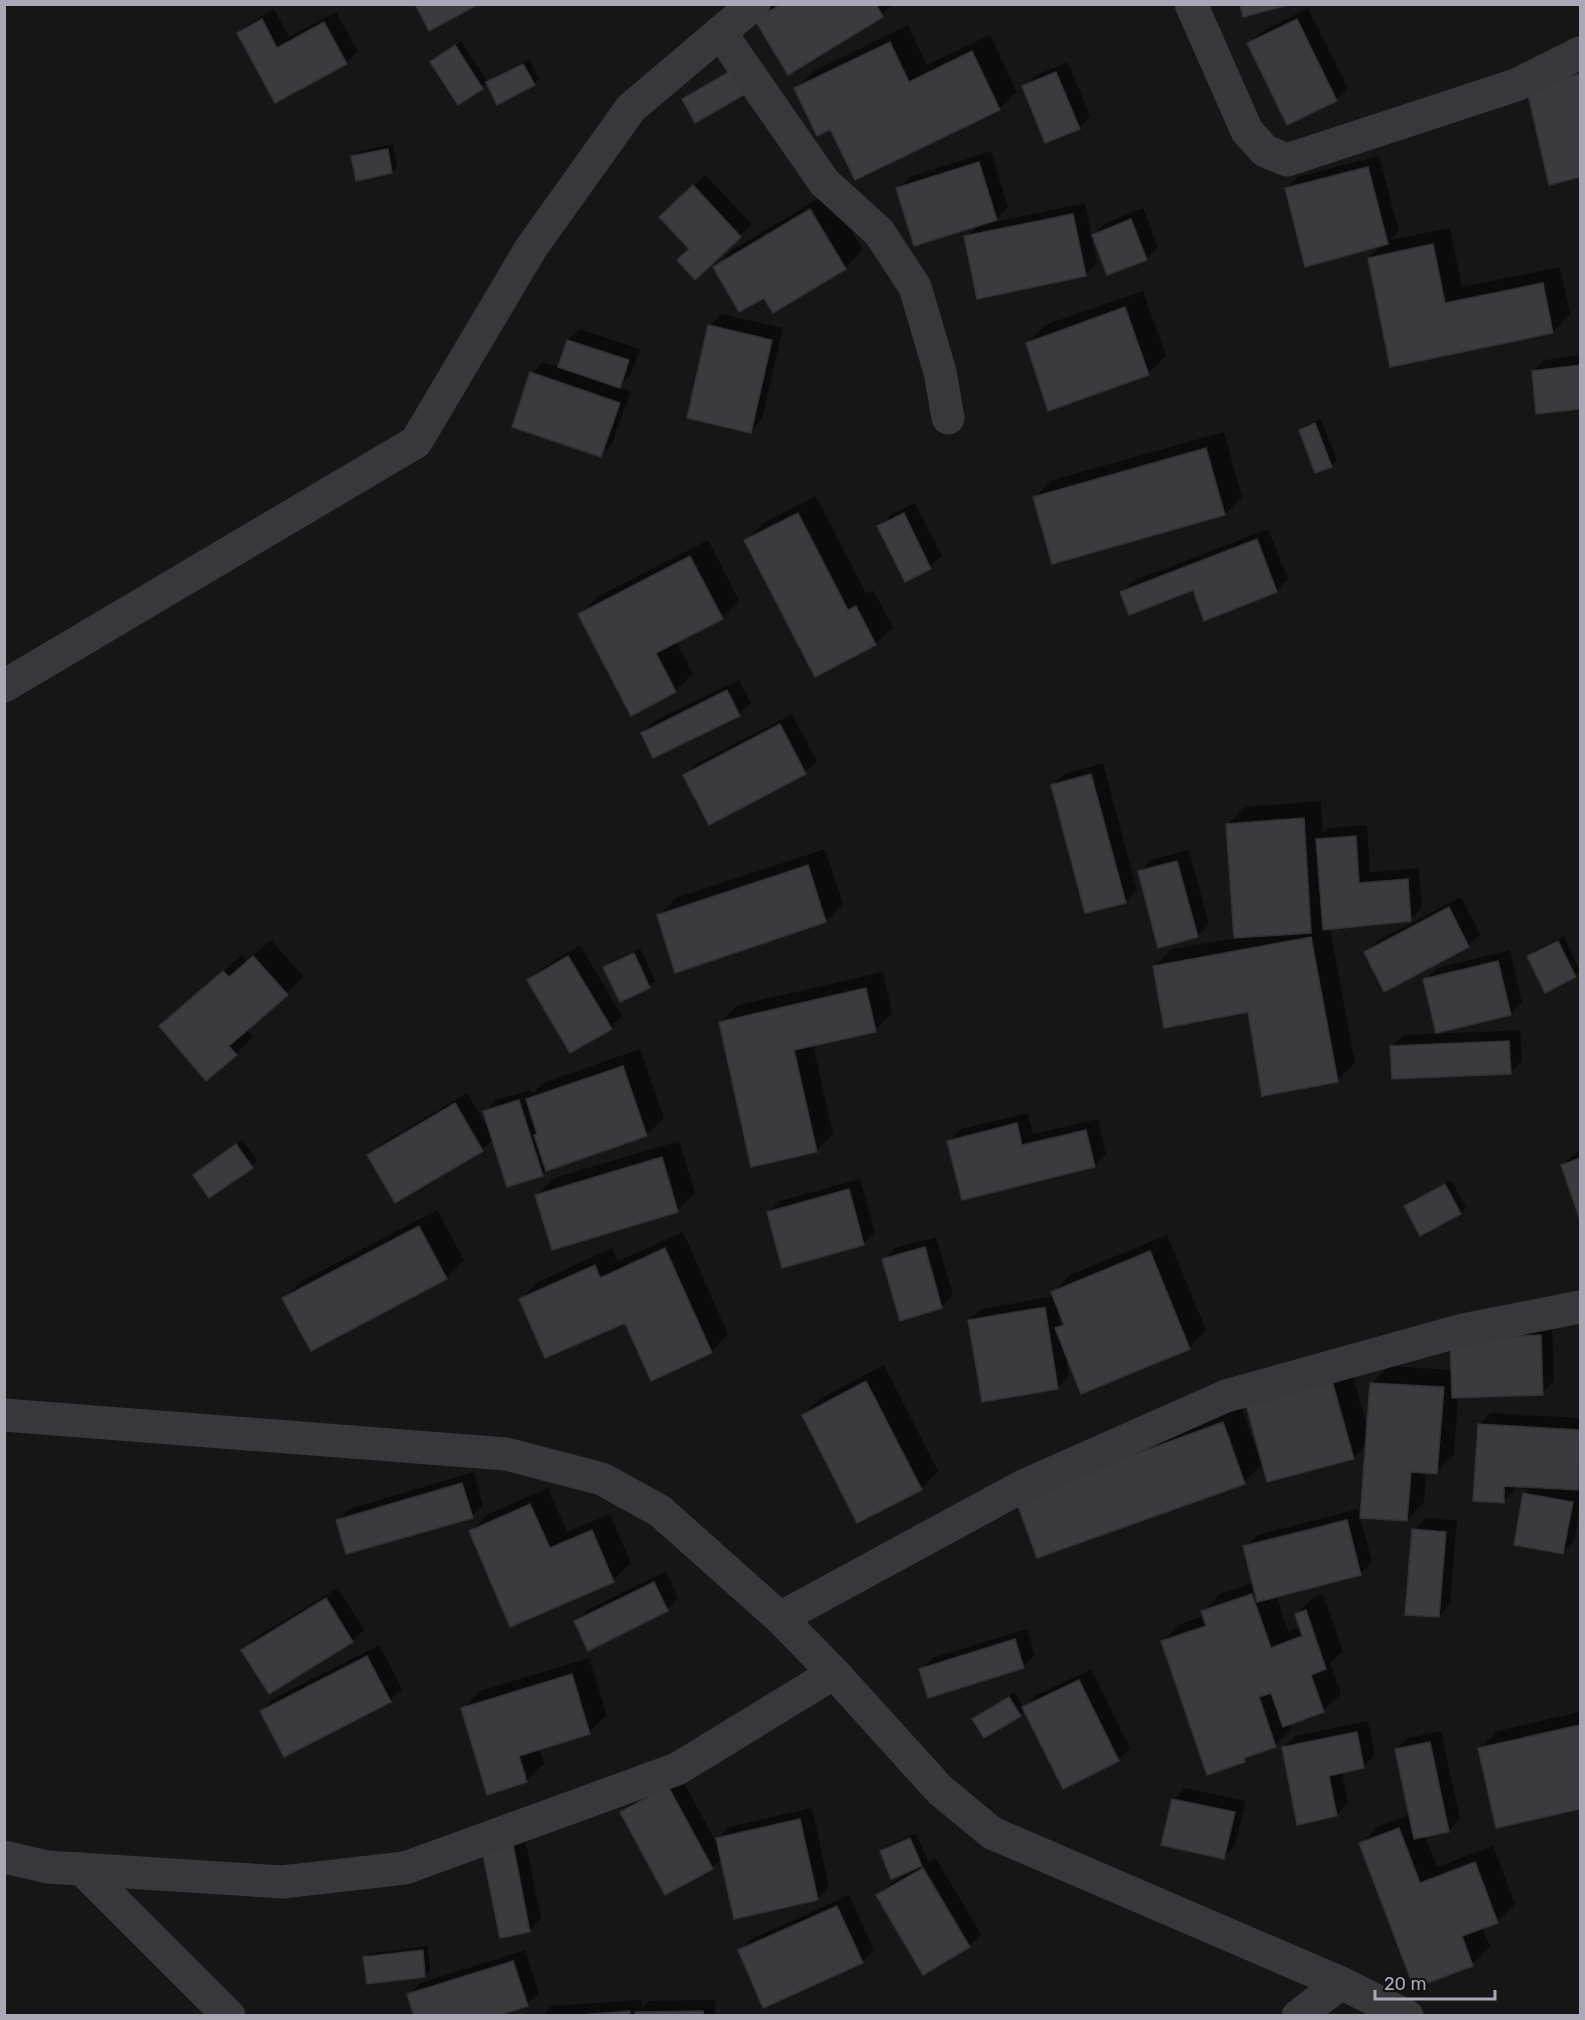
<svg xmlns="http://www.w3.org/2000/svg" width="1585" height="2020" font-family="Rubik,sans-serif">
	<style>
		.shadow { fill: #0007; fill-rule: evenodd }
		.building { fill: #3b3b3f; stroke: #313033; stroke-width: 1.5 }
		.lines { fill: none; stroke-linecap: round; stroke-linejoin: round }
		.street { stroke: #38373c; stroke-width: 33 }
	</style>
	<rect width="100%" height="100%" fill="#161617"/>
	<!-- shadow -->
	<path class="shadow" d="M775 4H893L882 15 757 20Z
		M1308 8 1348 88 1336 100 1249 43 1261 32Z
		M274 9 289 37 336 12 358 51 346 63 276 101 239 34 251 22Z
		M908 25 927 65 990 35 1017 92 999 109 831 127 796 88 814 71Z
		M461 41 488 82 493 77 529 59 539 79 534 84 488 82 459 103 432 62Z
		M1580 61V176L1550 183 1528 87Z
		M1068 62 1090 116 1079 128 1024 86 1036 75Z
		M740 65 752 86 684 100 689 94Z
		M393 144 397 167 392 172 353 156 359 151Z
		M991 151 1008 207 994 222 1085 203 1097 263 1085 275 966 237 978 225 898 189 910 177Z
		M1379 156 1399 231 1390 240 1450 228 1462 287 1560 267 1570 314 1553 332 1391 365 1369 258 1384 244 1286 189 1298 177Z
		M705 175 752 224 695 278 690 248 672 205Z
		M828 193 863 250 845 268 773 311 764 296 715 268 732 250Z
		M1143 208 1158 247 1147 259 1108 273 1094 235 1105 223Z
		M1143 291 1166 356 1148 374 1028 343 1045 325Z
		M721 314 783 328 762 419 751 431 710 326Z
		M580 329 640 349 631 374 619 387 631 391 612 444 601 456 531 373 543 362 560 367 568 340Z
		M1580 355V407L1537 412 1533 371 1545 360Z
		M1321 419 1337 460 1331 466 1300 430 1306 425Z
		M1224 432 1242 497 1225 514 1035 497 1052 480Z
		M816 496 866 594 873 590 893 627 875 644 746 541 763 523Z
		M915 503 942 556 930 567 906 580 879 527 891 515Z
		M1268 529 1288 579 1276 591 1194 589 1121 593 1133 581Z
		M708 540 739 600 722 618 676 641 693 674 675 691 580 614 597 597Z
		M739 680 751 703 739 714 643 733 654 721Z
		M792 714 817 761 805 772 709 823 685 776 696 764Z
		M1103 763 1137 890 1126 901 1052 786 1064 774Z
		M1321 801 1323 834 1329 828 1367 825 1370 872 1419 868 1422 908 1410 920 1330 928 1355 1063 1337 1081 1249 1010 1155 966 1172 949 1236 938 1228 824 1245 807Z
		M825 849 843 904 826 921 659 915 676 898Z
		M1189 850 1209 924 1198 936 1139 872 1151 860Z
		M1461 897 1480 934 1468 946 1366 953 1377 941Z
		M1564 936 1580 971 1575 976 1528 956 1534 951Z
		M271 940 304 977 246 1029 253 1037 236 1054 161 1027 242 955 247 961Z
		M580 945 622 1016 611 1027 529 980 541 969Z
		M640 948 655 981 649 986 621 1000 605 967 610 962Z
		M1510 950 1522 1002 1511 1013 1425 980 1437 968Z
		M883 972 892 1013 875 1030 813 1044 833 1134 816 1151 720 1022 738 1005Z
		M1520 1030 1522 1061 1510 1073 1392 1047 1403 1035Z
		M640 1049 664 1118 646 1135 547 1169 542 1175 493 1139 482 1150 369 1155 381 1144 467 1093 490 1131 485 1112 496 1100 531 1090 532 1094 545 1082Z
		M1028 1113 1033 1134 1098 1119 1106 1154 1094 1166 949 1141 961 1129Z
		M242 1140 257 1161 252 1166 201 1170Z
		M679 1141 695 1193 677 1210 537 1196 554 1178Z
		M1580 1152V1216L1562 1166 1574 1154Z
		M860 1179 875 1232 863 1244 769 1212 780 1201Z
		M1451 1180 1466 1208 1460 1213 1406 1206 1411 1201Z
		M437 1210 464 1260 446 1278 284 1298 302 1281Z
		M683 1232 728 1334 711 1352 626 1321 521 1299 538 1282 612 1248 618 1261Z
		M1167 1235 1206 1330 1189 1348 1066 1357 1069 1376 1058 1387 969 1320 981 1309 1054 1296 1053 1293 1070 1275ZM1058 1311 1064 1321 1061 1324Z
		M936 1237 953 1295 942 1307 884 1260 895 1248Z
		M1552 1325 1554 1381 1542 1393 1458 1396 1454 1455 1436 1472H1426L1424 1502 1407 1520 1367 1444 1353 1458 1263 1463 1244 1482 1017 1499 1241 1406 1260 1460 1262 1459 1349 1360 1368 1430 1372 1383 1389 1366 1452 1370 1463 1328Z
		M884 1365 938 1471 921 1489 803 1415 821 1398Z
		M1491 1413 1580 1418V1486L1577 1490H1580V1508L1574 1541 1563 1552 1525 1494 1532 1486 1515 1485V1490L1503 1501 1479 1424Z
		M474 1472 483 1505 472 1516 338 1520 349 1509Z
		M548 1488 567 1532 610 1514 631 1563 613 1580 511 1625 471 1531 488 1514Z
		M1358 1509 1372 1562 1360 1574 1276 1595 1288 1631 1301 1627 1296 1614 1314 1597 1323 1594 1343 1651 1330 1663 1341 1694 1323 1711 1290 1722 1292 1728 1275 1745 1249 1755 1244 1760 1162 1642 1180 1624 1204 1616 1203 1612 1220 1594 1254 1583 1245 1547 1257 1535Z
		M1425 1518 1457 1520 1450 1604 1439 1616 1414 1530Z
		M666 1571 678 1598 667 1610 576 1622 587 1610Z
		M338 1588 364 1630 352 1641 243 1650 255 1638Z
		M1027 1629 1035 1655 1023 1666 921 1670 932 1658Z
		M379 1645 402 1689 390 1700 285 1755 262 1711 273 1699Z
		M589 1658 607 1715 589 1732 539 1748 544 1764 526 1781 463 1709 480 1691Z
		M1091 1669 1130 1748 1118 1760 1025 1710 1020 1715 974 1719 1014 1692 1024 1708 1035 1696Z
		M1580 1712V1808L1497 1827 1480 1749 1497 1731Z
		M1368 1721 1375 1755 1363 1767 1342 1771 1348 1803 1336 1815 1284 1747 1295 1736Z
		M1441 1731 1460 1819 1448 1831 1425 1835 1437 1867 1493 1846 1515 1904 1498 1921 1482 1927 1490 1947 1472 1964 1361 1843 1379 1826 1410 1814 1397 1749 1408 1738Z
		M680 1776 719 1847 718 1838 729 1827 812 1808 829 1887 817 1899 722 1858 712 1868 622 1812 634 1800Z
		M1185 1788 1246 1801 1235 1845 1224 1857 1173 1800Z
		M523 1828 541 1919 529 1930 483 1845Z
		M916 1833 928 1862 935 1857 981 1934 969 1946 878 1896 890 1884 911 1872 881 1851 887 1846Z
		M849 1895 874 1950 862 1962 740 1950 751 1939Z
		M428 1946 430 1970 425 1975 365 1958 370 1953Z
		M525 1950 539 1993 527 2004 409 1995 420 1983Z
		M641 2000 642 2008 648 2001 715 2000V2016H542L551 2006Z"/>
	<!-- building -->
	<path class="building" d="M415 4H479L429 31Z
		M781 4H876L883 17 788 75 755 20Z
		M1240 4H1292L1243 17Z
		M262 19 277 48 324 22 347 64 275 103 237 33Z
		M1297 19 1337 101 1287 125 1247 43Z
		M890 42 909 82 972 51 1000 110 855 180 830 129 817 136 794 88Z
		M455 45 483 89 458 105 430 62Z
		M523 64 535 85 497 105 486 82Z
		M734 69 747 93 695 123 682 99Z
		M1056 72 1080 129 1045 143 1022 86Z
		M1580 74V177L1549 185 1526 86Z
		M388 149 392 173 356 181 351 156Z
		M979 162 997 220 914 246 896 188Z
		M1368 167 1388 244 1305 267 1285 188Z
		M693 185 741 237 695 280 677 260 689 249 659 217Z
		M810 209 846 269 773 313 764 298 739 312 713 267Z
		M1073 214 1086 276 977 299 964 236Z
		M1131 219 1147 260 1107 275 1092 235Z
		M1433 244 1445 303 1543 283 1553 333 1390 367 1368 258Z
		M1125 307 1149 375 1048 411 1026 343Z
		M708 325 772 340 751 433 687 418Z
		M567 340 629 360 620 388 558 367Z
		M1580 365V409L1536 414 1532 371Z
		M530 372 620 403 601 457 512 427Z
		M1315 423 1332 467 1315 473 1299 430Z
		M1206 448 1225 515 1052 564 1033 497Z
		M798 513 848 610 856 606 876 645 815 677 744 540Z
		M904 513 931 569 905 582 877 526Z
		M1257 539 1277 592 1204 621 1193 590 1129 615 1120 592Z
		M690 556 723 619 656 653 676 692 631 716 578 614Z
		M727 690 740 716 653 758 641 733Z
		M780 724 806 774 709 825 683 775Z
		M1091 774 1126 903 1085 913 1051 785Z
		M1304 818 1311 933 1234 938 1226 824Z
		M1356 836 1359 883 1408 879 1411 921 1323 930 1316 839Z
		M1177 861 1198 937 1158 948 1138 871Z
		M808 865 826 922 675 973 657 915Z
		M1449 907 1469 947 1384 992 1364 952Z
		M1311 937 1338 1082 1262 1096 1248 1012 1164 1028 1153 966Z
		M1558 941 1576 977 1545 993 1527 956Z
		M634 953 650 988 620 1002 603 967Z
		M253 956 288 995 229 1046 237 1055 206 1081 159 1026 223 971 229 977Z
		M568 956 612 1029 570 1053 527 980Z
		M1498 961 1511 1015 1436 1033 1423 979Z
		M866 988 876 1032 794 1050 817 1152 751 1167 719 1022Z
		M1509 1041 1511 1074 1392 1079 1390 1046Z
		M623 1066 647 1136 546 1171 534 1135 537 1134 526 1099Z
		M519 1100 543 1176 507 1187 483 1111Z
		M455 1103 483 1151 395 1203 367 1155Z
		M1017 1123 1022 1145 1086 1130 1095 1167 962 1200 947 1141Z
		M236 1144 253 1168 209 1198 193 1175Z
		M662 1157 678 1212 552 1250 535 1195Z
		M1580 1158V1220L1561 1165Z
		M1445 1184 1461 1214 1420 1236 1404 1206Z
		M849 1189 864 1245 782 1268 767 1212Z
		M419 1226 447 1279 311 1351 282 1298Z
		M925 1247 942 1308 900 1321 882 1259Z
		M665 1248 712 1353 651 1381 625 1323 545 1358 519 1299 595 1265 600 1278Z
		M1150 1251 1190 1349 1081 1394 1055 1328 1064 1325 1051 1292Z
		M1045 1307 1058 1389 982 1402 968 1320Z
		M1541 1335 1543 1395 1452 1398 1450 1339Z
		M1331 1377 1354 1459 1267 1482 1245 1401Z
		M866 1381 922 1490 857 1523 802 1415Z
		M1370 1383 1444 1387 1437 1474 1411 1472 1407 1521 1360 1518Z
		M1223 1422 1245 1484 1037 1558 1015 1498Z
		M1478 1424 1580 1430 1578 1490 1504 1486V1503L1473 1501Z
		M462 1483 473 1518 346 1554 336 1520Z
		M1523 1493 1573 1502 1563 1554 1514 1545Z
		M530 1504 550 1548 592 1530 614 1582 510 1627 469 1531Z
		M1347 1520 1361 1575 1257 1602 1243 1546Z
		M1412 1529 1446 1532 1439 1617 1405 1615Z
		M654 1582 668 1611 588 1651 574 1621Z
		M1252 1594 1271 1648 1302 1636 1295 1614 1306 1610 1326 1669 1311 1675 1324 1712 1283 1727 1271 1693 1259 1697 1276 1747 1244 1758 1245 1762 1207 1775 1161 1641 1206 1626 1201 1611Z
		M326 1598 353 1642 269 1694 241 1650Z
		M1015 1639 1024 1668 928 1698 919 1669Z
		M367 1656 391 1702 284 1757 260 1711Z
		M572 1674 590 1734 519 1756 527 1782 487 1795 461 1708Z
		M1079 1680 1119 1761 1063 1789 1022 1707Z
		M1009 1697 1021 1716 984 1738 972 1719Z
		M1580 1725V1809L1496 1828 1478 1748Z
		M1357 1732 1364 1768 1329 1776 1337 1816 1297 1825 1282 1747Z
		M1430 1742 1449 1832 1414 1839 1395 1749Z
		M668 1786 713 1869 665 1895 620 1812Z
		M1172 1799 1235 1812 1224 1859 1161 1845Z
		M800 1819 818 1900 734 1919 716 1838Z
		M1399 1828 1420 1883 1475 1862 1498 1923 1462 1936 1473 1966 1414 1988 1359 1843Z
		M910 1838 922 1866 891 1879 880 1851Z
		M512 1839 530 1932 500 1938 481 1845Z
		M923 1868 970 1947 923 1975 876 1895Z
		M837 1906 863 1963 763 2008 738 1950Z
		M423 1950 425 1977 367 1984 363 1957Z
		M513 1961 528 2006 497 2016H414L407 1994Z
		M630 2011V2016H567Z
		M703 2011 704 2016H635V2012Z"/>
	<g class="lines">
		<!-- street -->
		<path class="street" d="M1191 4 1247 131 1265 151 1287 160 1516 85 1580 53
			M720 32 824 182 879 232 915 287 940 372 948 418
			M4 686 416 442 531 248 631 108 754 4
			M4 1415 506 1454 602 1479 660 1511 780 1618 834 1673 940 1790 992 1833 1341 1983 1407 2016
			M780 1618 1023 1486 1226 1396 1463 1330 1580 1307
			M4 1857 48 1867 282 1882 405 1868 677 1769 834 1673
			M82 1869 229 2016
			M1298 2016 1341 1983"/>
	</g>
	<!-- border -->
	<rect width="1585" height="2020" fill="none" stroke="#a8a8b7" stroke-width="12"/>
	<!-- scale -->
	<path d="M1375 1990v9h120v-9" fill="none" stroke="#a8a8b7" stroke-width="3"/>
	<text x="1384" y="1990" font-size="18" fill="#a8a8b7" stroke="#111112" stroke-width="4.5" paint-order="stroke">20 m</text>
</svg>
